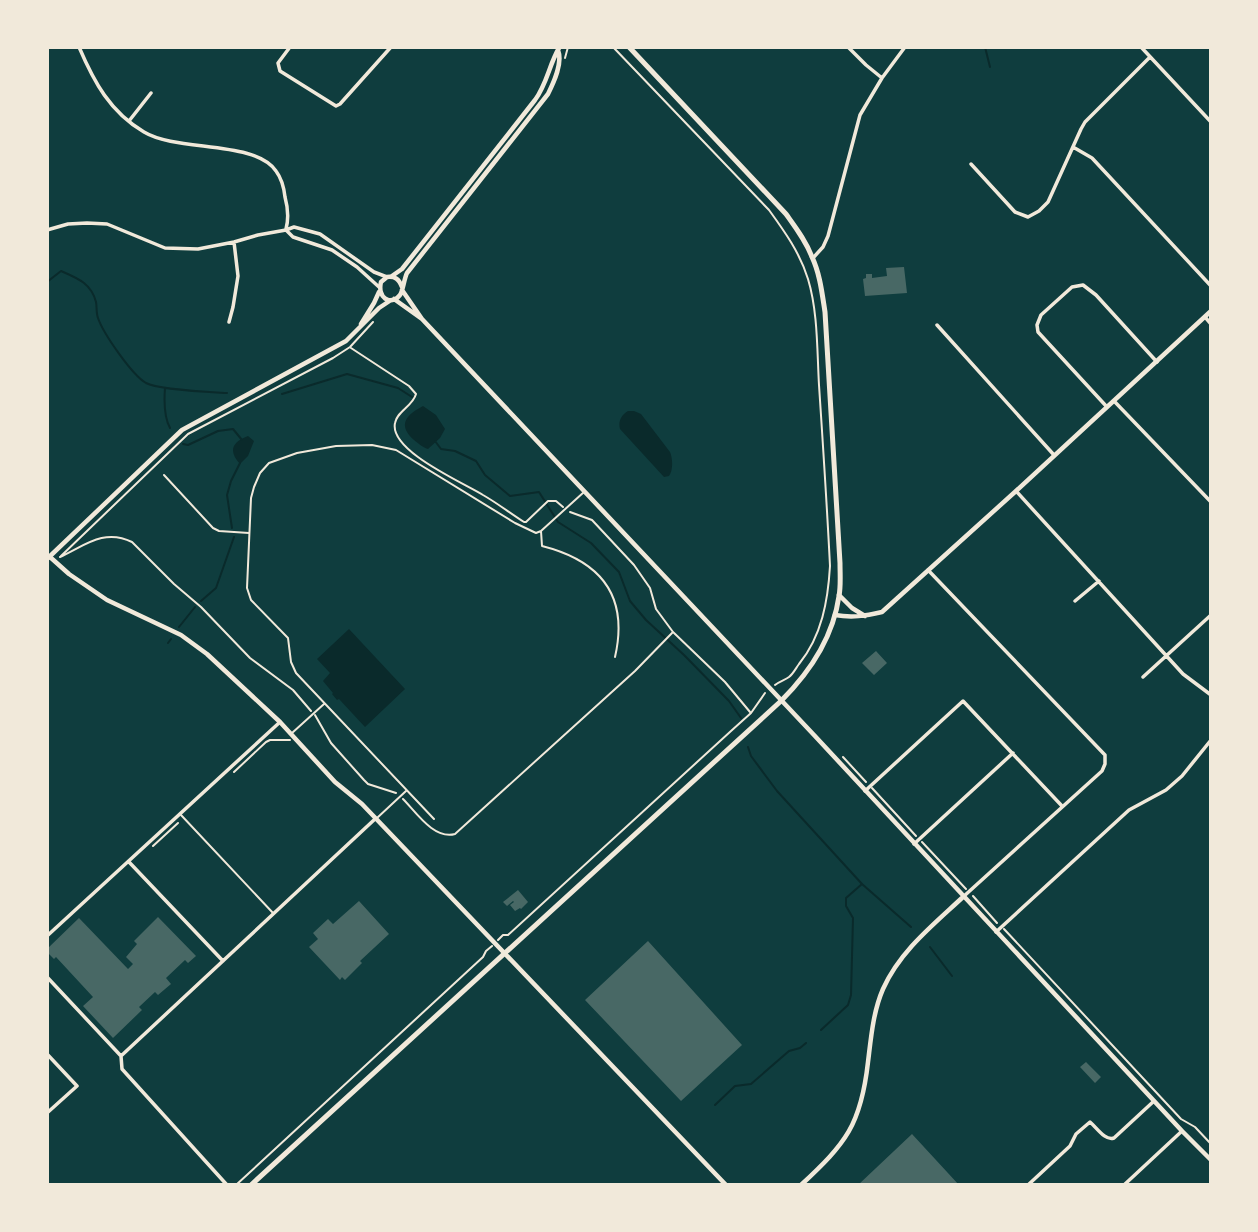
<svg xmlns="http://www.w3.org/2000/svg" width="1258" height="1232" font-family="Overpass,sans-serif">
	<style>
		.water { fill: #0a2a2b }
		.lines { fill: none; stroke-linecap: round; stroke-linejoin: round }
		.stream { stroke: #0a2a2b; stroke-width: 2 }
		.building { fill: #486865 }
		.path { stroke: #f1e9da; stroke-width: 2 }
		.service { stroke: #f1e9da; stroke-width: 2 }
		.minor { stroke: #f1e9da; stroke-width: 3.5 }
		.tertiary { stroke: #f1e9da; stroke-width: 4.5 }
		.secondary { stroke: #f1e9da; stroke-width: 5 }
	</style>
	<rect width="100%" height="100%" fill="#0f3d3e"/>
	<!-- water -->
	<path class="water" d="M423 406 436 415 445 429 440 438 428 449C422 447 419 444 414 440 397 425 406 415 423 406Z
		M628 411H634L641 414 670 452C673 459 673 471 669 476L664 477 620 429C618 422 621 415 628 411Z
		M248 436 254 441 248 456 240 464C228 451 232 442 248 436Z
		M349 629 405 689 365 727 339 699 337 700 332 694 333 693 323 681 330 673 317 659Z"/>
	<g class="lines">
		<!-- stream -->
		<path class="stream" d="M985 47 990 67
			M47 282 61 271C77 278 91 283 96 302 97 307 96 313 98 318 103 333 132 375 146 383 159 390 210 392 227 393
			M165 388C164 401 164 417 170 428
			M282 394 347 374 398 388 412 397
			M435 441 441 449 455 451 476 461 485 475 510 496 539 492 558 522 591 543 619 572 630 601 646 620 684 655 729 701 741 718
			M183 444 188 445 218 431 233 429 242 440
			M232 528 227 495 231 481 240 463
			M201 601 216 588 234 537
			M179 627 195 607
			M168 643 171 639
			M748 747 751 756 777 791 862 884 911 927
			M930 947 952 976
			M821 1030 848 1005 851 995 853 918 846 906V898L862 884
			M715 1105 735 1086 751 1084 789 1051 800 1048 806 1043"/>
	</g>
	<!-- building -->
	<path class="building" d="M904 267 907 293 865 296 863 279 866 278V274H872V278L887 276 886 268Z
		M876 651 887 663 874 675 862 663Z
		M518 890 528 902 521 909 520 908 515 911 510 905 514 902 513 901 507 906 503 902Z
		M359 901 389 934 360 961 362 963 345 980 342 977 340 980 309 947 318 939 313 933 328 919 333 924Z
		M158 917 196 956 188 963 185 960 166 978 171 984 158 995 155 992 139 1007 142 1010 113 1038 83 1006 93 997 56 957 54 959 47 952V949L79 918 128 969 133 964 126 957 137 944 134 941Z
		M648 941 742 1045 681 1101 585 1000Z
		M1086 1062 1101 1077 1095 1083 1080 1067Z
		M912 1134 959 1185H858Z"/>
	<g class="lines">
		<!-- path -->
		<path class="path" d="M613 47 769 210C785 232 800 253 808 279 818 312 817 351 819 385 823 445 827 506 830 566 828 600 822 636 799 664 796 668 793 674 789 677 785 680 780 681 775 685
			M565 58 568 47
			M351 348 409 386 416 394C413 406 397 411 395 423 389 451 464 483 483 495 497 503 510 513 524 522H526L548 501H556L563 507
			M570 512 592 520 634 565 650 588 656 609 673 632 725 682 750 712
			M61 556 188 434 333 358 350 347 373 322
			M60 557C84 546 104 528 132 542L174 584 201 607 250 658 293 690 311 711
			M315 715 331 743 364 780 368 784 396 793
			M843 757 866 782
			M234 772 266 742 270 740H290
			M872 788 916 836
			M403 799C416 812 434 840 455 834L635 671 673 632
			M922 842 966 889
			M153 846 178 823
			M973 896 997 923
			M1004 929 1181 1119 1195 1127 1211 1144
			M498 940 503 935H508L731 731 751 713 765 693
			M236 1185 483 957 486 951 492 946"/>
		<!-- service -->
		<path class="service" d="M164 475 213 528 219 531 249 533
			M541 531 584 492
			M292 733 324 704
			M181 815 273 913
			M377 818 406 791
			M434 819 296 673 291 662 288 638 251 600 247 588 251 498 254 487 260 473 269 463 297 453 336 446 372 445 396 450 515 523 536 533 541 531 542 546C601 561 629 596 615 657"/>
		<!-- minor -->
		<path class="minor" d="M79 47C94 82 110 112 144 132 177 152 255 140 276 171 282 179 284 188 285 197 288 208 289 218 286 229
			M290 47 278 63 280 71 336 106 340 104 391 47
			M848 47 866 65 882 78
			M1141 47 1211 122
			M129 121 151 93
			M1073 147 1092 158 1211 286
			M971 164 1015 212 1028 217 1039 211 1048 202 1081 129 1085 122 1150 57
			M47 230 68 224 87 223 107 224 165 248 198 249 234 242 258 235 286 230 294 227 320 234 374 272 387 277
			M286 230 293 237 332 250 357 267 379 287
			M813 258 823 247 828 236 860 115 882 78 905 47
			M1205 317 1211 324
			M229 322 233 307 238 276 234 242
			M937 325 1054 455
			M1114 401 1211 502
			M1107 407 1038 332 1037 325 1041 315 1072 287 1083 285 1096 295 1157 362
			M1016 491 1183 674 1211 695
			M928 570 1105 755V764L1102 771 963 897
			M1075 601 1099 581
			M1143 677 1211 615
			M865 791 963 701 1062 806
			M914 844 1013 753
			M129 862 223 961
			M996 932 1129 810 1166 790 1182 776 1211 740
			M47 936 280 722
			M47 977 121 1056
			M47 1054 77 1086 47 1113
			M227 1185 122 1069 121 1056 375 819
			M1028 1185 1070 1146 1076 1134 1090 1122C1097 1128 1105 1141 1114 1138L1154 1101
			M1124 1185 1182 1131"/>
		<!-- tertiary -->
		<path class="tertiary" d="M392 276 402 269 535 100C547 84 549 65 559 48
			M402 287C399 279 395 276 387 277L381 282C377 297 390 307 400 295 403 291 404 279 407 273L548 94C554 82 563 63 558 50
			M402 290 422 319
			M394 299 422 319 814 735 1182 1131 1211 1160
			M361 324 374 303 379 292
			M50 557 69 574 107 600 181 635 207 654 280 722 335 782 362 804 726 1185
			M47 559 182 430 346 341 379 308 391 300
			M839 595 852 608 865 616
			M835 615C852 618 865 616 882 612L1016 491 1211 311
			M801 1185C846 1143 861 1125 868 1062 871 1038 873 1012 883 989 900 951 933 925 963 897"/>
		<!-- secondary -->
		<path class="secondary" d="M251 1185 781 701C810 672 833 638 839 596 841 586 840 574 840 563L825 312C822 293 820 274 812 257 806 241 796 228 786 214L629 47"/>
	</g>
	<!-- border -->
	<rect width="1258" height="1232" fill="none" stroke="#f1e9da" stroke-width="98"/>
</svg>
